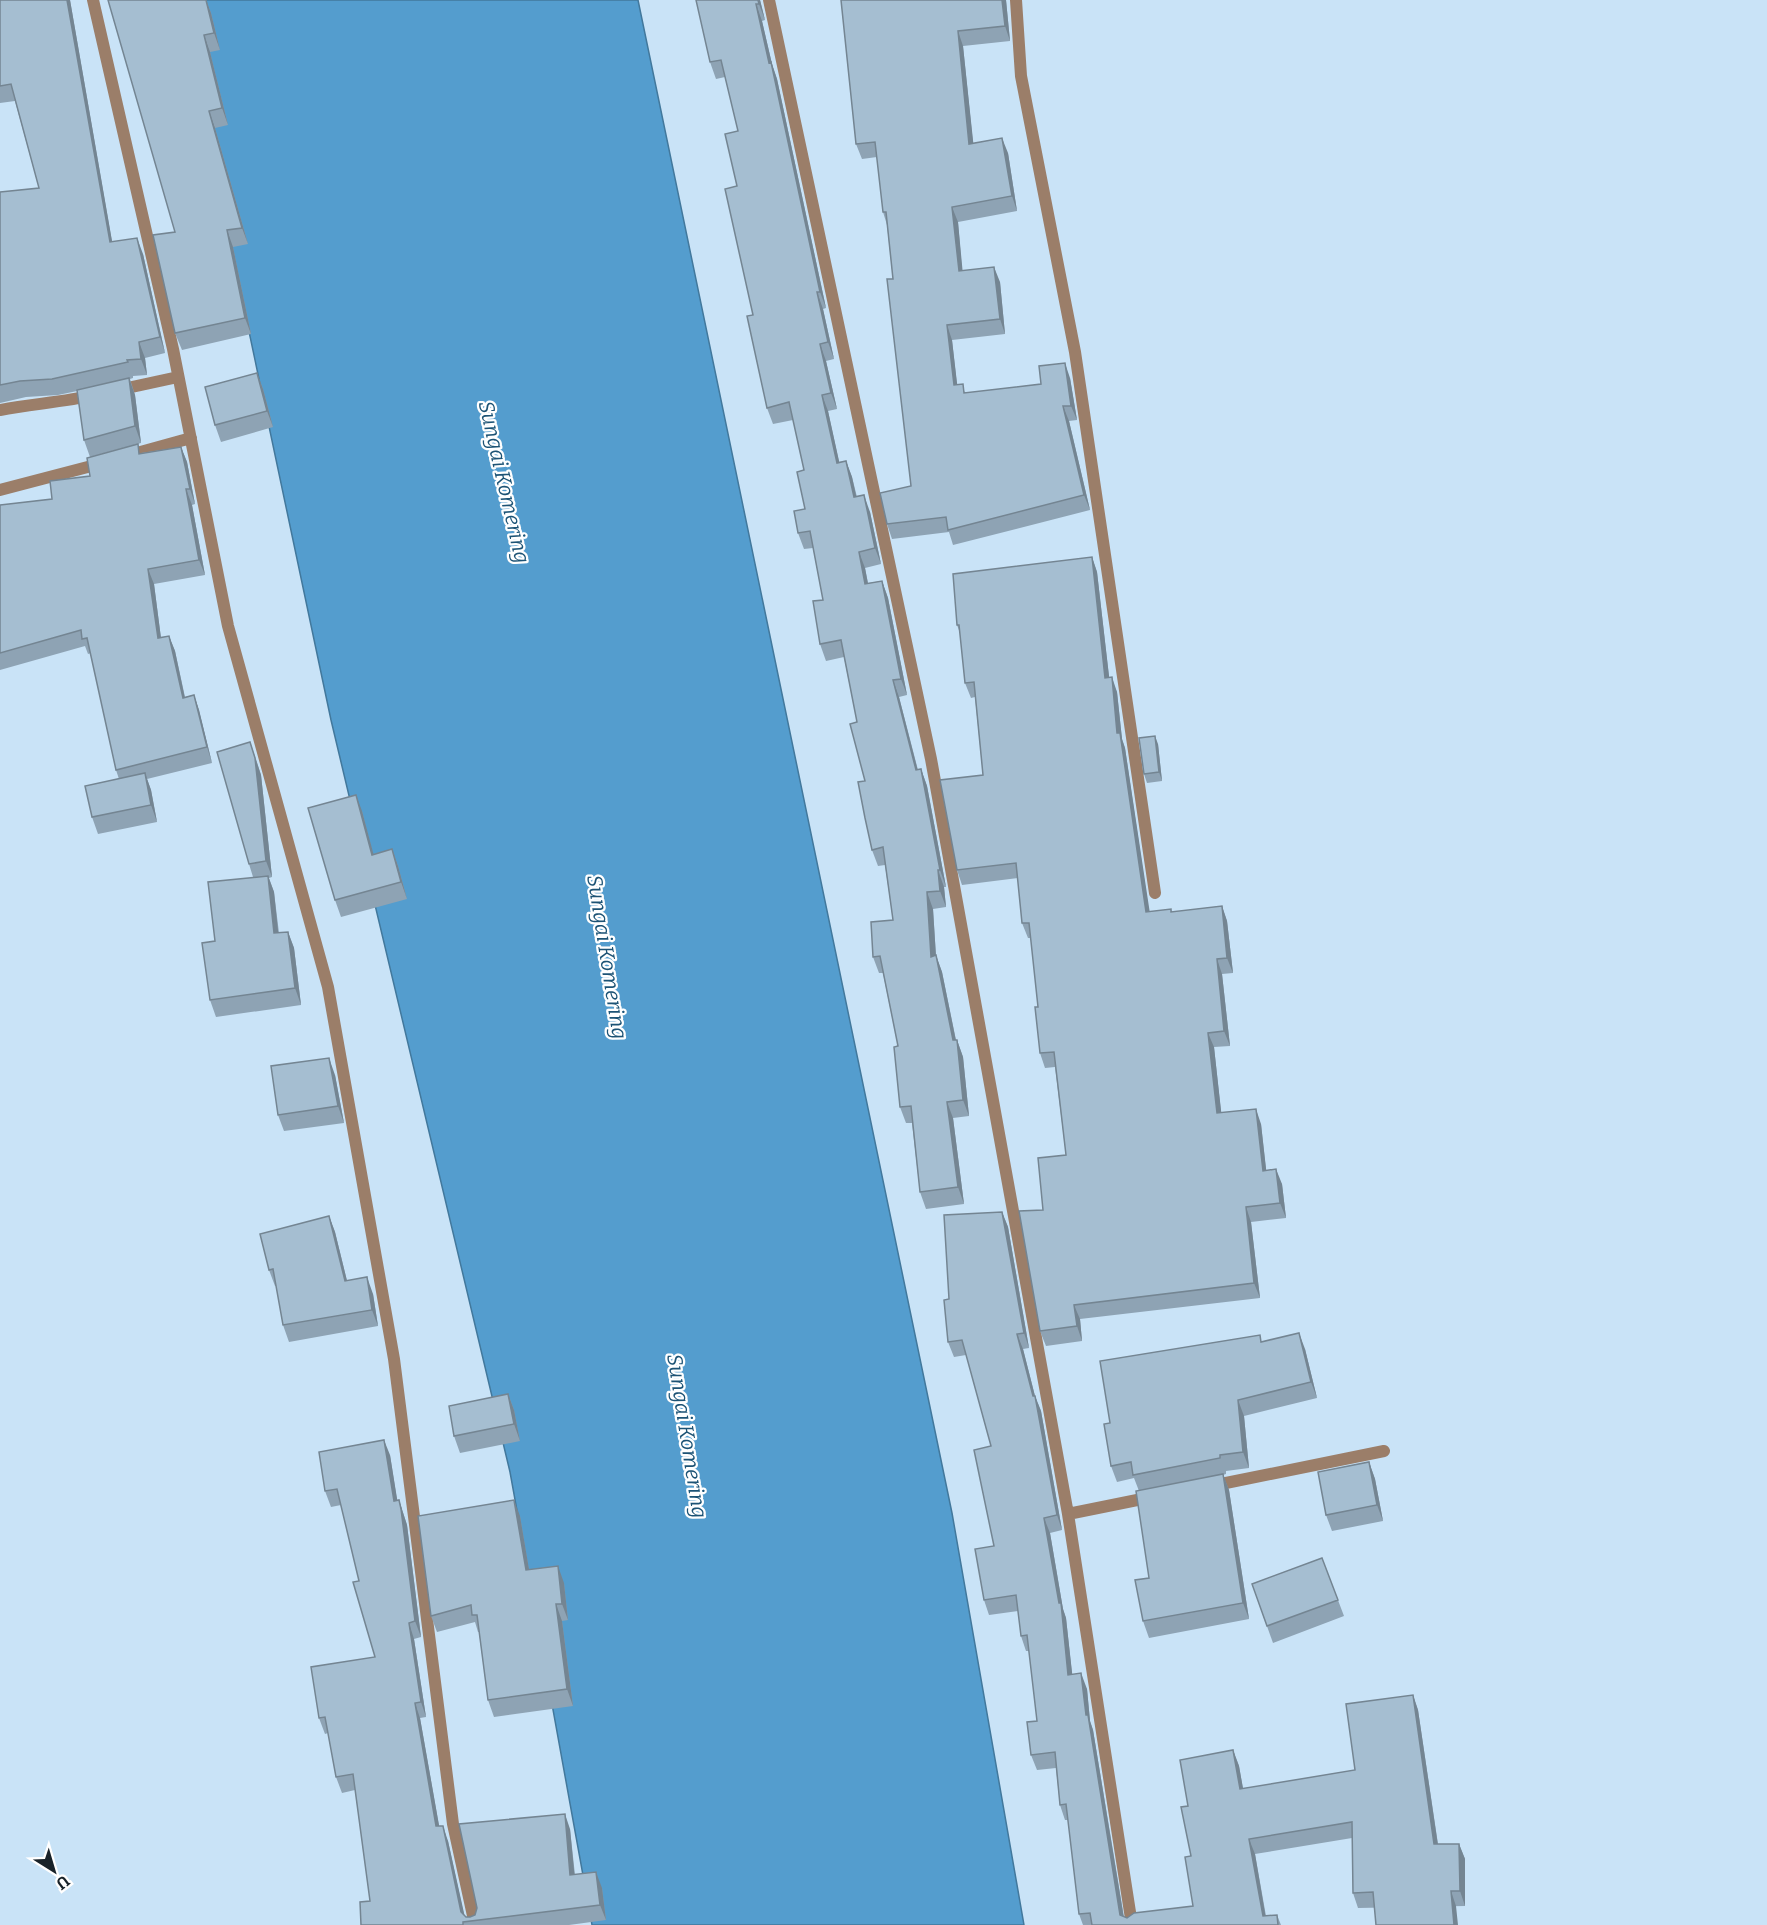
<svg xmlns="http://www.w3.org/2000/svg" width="1767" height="1925" font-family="Bitter,serif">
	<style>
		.water { fill: #549dce; stroke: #42789c; stroke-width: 1.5 }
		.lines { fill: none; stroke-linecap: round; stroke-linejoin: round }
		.street { stroke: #9b7e69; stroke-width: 12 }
		.wall { fill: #8ea3b4 }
		.shaded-wall { fill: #748592 }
		.building { fill: #a5bed1; stroke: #748592; stroke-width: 1.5 }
		.labels { text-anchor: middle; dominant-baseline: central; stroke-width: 4.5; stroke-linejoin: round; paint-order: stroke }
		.water-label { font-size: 21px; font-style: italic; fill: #1c5375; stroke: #fff }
	</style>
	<rect width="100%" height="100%" fill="#c9e3f7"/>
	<!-- water -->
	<path class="water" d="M179 0H638L952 1513 1024 1925H592L510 1472 331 720Z"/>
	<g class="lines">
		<!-- street -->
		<path class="street" d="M93 0 173 349 228 626 328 987 394 1359 453 1824 475 1925
			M769 0 931 759 1068 1514 1132 1925
			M1016 0 1021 76 1075 352 1155 893
			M118 390 178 377
			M0 410C32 404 63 402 95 395
			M126 456 191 438
			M0 490 103 463
			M1211 1486 1384 1451
			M1068 1514 1152 1497"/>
	</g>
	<!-- wall -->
	<path class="wall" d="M0 0H70L112 242 143 254 165 353 145 358 147 375 133 376V378L130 379 135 395 141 443 90 457 84 440 77 391 58 395 26 397 0 403V192L39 188 15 101 0 103Z
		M206 0 211 13 220 50 210 52 228 125 215 128 248 244 233 247 251 334 182 350 175 333V232Z
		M760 0 765 20 762 21 772 64 777 79 826 308 823 309 834 359 826 361 837 409 828 411 839 462 846 461 852 477 857 497 870 512 881 564 865 568 868 583 882 581 888 598 907 695 899 697 918 770 921 769 927 786 946 887H944L946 907 933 909 936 956 942 972 956 1040H957L963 1057 969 1116 953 1118 964 1204 926 1209 920 1192 912 1123H906L900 1107 898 1046 883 973H879L873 957 893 920 885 865 878 866 872 850 865 781 857 722 844 657 826 661 820 644 823 600 813 548 804 549 798 533 805 509 804 470 793 420 773 424 767 408 753 315 737 186 738 131 725 77 716 79 710 62Z
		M841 0H1006L1010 41 963 46 973 143 1008 153 1017 211 958 222 962 270 1000 282 1005 334 952 340 957 385 966 393 1041 384 1070 378 1077 420 1069 421 1090 510 953 545 949 532 892 539 887 524 911 486 893 279 887 225 883 212 877 157 862 159 856 144Z
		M257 373 263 389 273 427 221 442 215 425Z
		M181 447 187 462 195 504 192 505 205 575 154 584 161 638 169 636 175 651 185 697 194 695 199 710 212 763 147 779 151 790 157 822 98 834 92 817 119 779 116 770 91 653 88 654 85 646 0 670V505L52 499 90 476 141 453Z
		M1092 557 1097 572 1109 677 1117 692 1122 739 1125 748 1149 912 1171 909 1172 912 1222 906 1227 921 1233 973 1222 974 1230 1046 1214 1047 1221 1112 1261 1124 1266 1170 1282 1184 1286 1218 1251 1222 1260 1298 1080 1319 1082 1341 1046 1346 1040 1331 1043 1210 1066 1155 1055 1067 1045 1068 1040 1053 1038 1007 1031 938H1028L1022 923 1018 878 962 885 957 870 983 775 975 697 971 698 965 683 960 633 957 625Z
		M1158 744 1162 781 1147 783 1144 774Z
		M256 759 261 775 272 877 269 878 274 892 279 933 288 932 294 948 301 1005 216 1017 210 1000 215 941 253 877 249 864Z
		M362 811 373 854 392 849 398 866 407 899 341 917 335 900Z
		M335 1075 344 1123 284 1131 278 1115Z
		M1002 1212 1008 1227 1029 1348 1023 1349 1035 1396 1041 1411 1062 1530 1050 1533 1063 1609 1066 1618 1072 1674 1087 1689 1090 1721 1093 1730 1124 1917 1127 1918 1193 1906 1188 1806 1233 1750 1239 1766 1243 1789 1355 1770 1413 1695 1418 1710 1438 1844H1459L1465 1859V1906L1358 1908 1353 1893 1352 1838 1255 1854 1266 1916 1277 1915 1281 1925H1083L1079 1914 1068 1820H1065L1060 1805 1056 1768 1037 1770 1031 1755 1037 1721 1029 1651H1026L1021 1636 1018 1611 989 1615 984 1600 994 1546 991 1446 966 1355 954 1357 948 1342 949 1299Z
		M329 1216 335 1232 347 1281 373 1294 378 1326 289 1342 283 1325 276 1286H275L269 1270Z
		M1262 1341 1305 1349 1317 1398 1244 1416 1249 1468 1226 1471V1474L1223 1475 1229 1490 1249 1619 1149 1638 1143 1621 1149 1578 1139 1491 1134 1478 1117 1482 1111 1466 1110 1423Z
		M508 1394 514 1410 520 1441 460 1453 454 1436Z
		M390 1455 397 1500H399L407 1525 421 1637 414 1639 426 1717 420 1718 439 1826 448 1841 464 1915 466 1917H470L475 1915 570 1829 575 1875 602 1888 606 1920 569 1925H361L370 1901 355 1790 342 1793 336 1777 328 1733 325 1734 319 1718 375 1657 359 1581 341 1505 331 1507 325 1491Z
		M1369 1462 1375 1479 1383 1521 1332 1531 1326 1515Z
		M520 1516 529 1570 564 1583 568 1620 562 1621 573 1706 494 1717 488 1700 479 1632H478L475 1622 437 1632 431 1616Z
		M1322 1558 1344 1616 1273 1643 1252 1584Z"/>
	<!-- shaded-wall -->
	<path class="shaded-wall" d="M67 0H70L115 258 110 242Z
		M206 0 211 13 220 50 214 33Z
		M758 0H760L765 20 759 4Z
		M1002 0H1006L1010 41 1005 26Z
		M756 4 762 21 772 64 777 79 826 308 820 292Z
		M958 31 963 46 975 159 969 144Z
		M204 35 210 52 228 125 222 108Z
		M209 111 215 128 248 244 242 228Z
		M1002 138 1008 153 1017 211 1012 196Z
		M952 207 958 222 964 286 959 271Z
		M227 230 233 247 251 334 245 318Z
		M137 238 143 254 165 353 160 337Z
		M994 267 1000 282 1005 334 1000 319Z
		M817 292 823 309 834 359 828 342Z
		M947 325 952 340 959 400 954 385Z
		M139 342 145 358 147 375 141 359Z
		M820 344 826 361 837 409 831 393Z
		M1065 363 1070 378 1077 420 1071 406Z
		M257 373 263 389 273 427 267 411Z
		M129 378 135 395 141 443 135 426Z
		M822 395 828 411 843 479 837 463Z
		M1063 406 1069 421 1090 510 1084 495Z
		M181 447 187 462 195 504 190 489Z
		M846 461 852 477 860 514 854 497Z
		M186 489 192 505 205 575 199 560Z
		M864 495 870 512 881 564 875 548Z
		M859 552 865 568 871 600 865 584Z
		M1092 557 1097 572 1111 693 1105 678Z
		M148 569 154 584 163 654 158 638Z
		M882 581 888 598 907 695 901 679Z
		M169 636 175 651 188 713 183 698Z
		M1112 677 1117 692 1122 739 1125 748 1152 927 1146 912 1117 733Z
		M893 680 899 697 922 787 916 770Z
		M194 695 199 710 212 763 207 747Z
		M1155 736 1158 744 1162 781 1159 772Z
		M250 742 261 775 272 877 266 861Z
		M921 769 927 786 946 887 940 870Z
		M145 773 151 790 157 822 151 805Z
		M356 795 362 811 378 871 372 855Z
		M392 849 398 866 407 899 401 882Z
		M938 870 944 887 946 907 940 891Z
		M268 876 274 892 280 950 274 933Z
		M927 892 933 909 937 973 931 957Z
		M1222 906 1227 921 1233 973 1227 958Z
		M288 932 294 948 301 1005 295 988Z
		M936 955 942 972 958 1051 957 1040 963 1057 969 1116 963 1100 953 1040Z
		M1217 959 1222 974 1230 1046 1224 1031Z
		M1208 1033 1214 1047 1223 1128 1217 1113Z
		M329 1058 335 1075 344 1123 338 1106Z
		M947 1102 953 1118 964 1204 958 1187Z
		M1256 1109 1261 1124 1268 1186 1263 1171Z
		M1276 1169 1282 1184 1286 1218 1280 1203Z
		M1246 1207 1251 1222 1260 1298 1254 1283Z
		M1002 1212 1008 1227 1029 1348 1024 1333Z
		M329 1216 335 1232 351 1297 345 1281Z
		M367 1277 373 1294 378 1326 372 1310Z
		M1074 1305 1080 1319 1082 1341 1077 1326Z
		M1299 1333 1305 1349 1317 1398 1311 1382Z
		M1017 1334 1023 1349 1037 1404 1035 1396 1041 1411 1062 1530 1057 1515 1033 1396Z
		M508 1394 514 1410 520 1441 514 1424Z
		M1238 1400 1244 1416 1249 1468 1243 1452Z
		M384 1440 390 1455 400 1517 394 1501Z
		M1369 1462 1375 1479 1383 1521 1377 1505Z
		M1223 1474 1229 1490 1249 1619 1243 1603Z
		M399 1500 407 1525 421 1637 415 1621Z
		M514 1500 520 1516 532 1587 526 1570Z
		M1044 1518 1050 1533 1063 1609 1066 1618 1074 1690 1068 1675 1059 1603Z
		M558 1566 564 1583 568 1620 562 1604Z
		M556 1604 562 1621 573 1706 567 1689Z
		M409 1623 414 1639 426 1717 421 1702Z
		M1081 1673 1087 1689 1090 1721 1093 1730 1125 1925 1120 1915 1086 1715Z
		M1413 1695 1418 1710 1440 1859 1434 1844Z
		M415 1703 420 1718 442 1842 436 1826Z
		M1233 1750 1239 1766 1246 1805 1240 1789Z
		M565 1814 570 1829 576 1891 570 1875Z
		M443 1826 448 1841 466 1922 461 1912Z
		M1249 1839 1255 1854 1267 1925 1263 1916Z
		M1459 1844 1465 1859V1906L1460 1891Z
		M596 1872 602 1888 606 1920 600 1905Z
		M1451 1891 1456 1906 1458 1925H1454Z"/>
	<!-- building -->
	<path class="building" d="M0 0H67L110 242 137 238 160 337 139 342 141 359 127 360 128 362 52 379 20 381 0 385V192L39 188 11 84 0 86Z
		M108 0H206L214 33 204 35 222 108 209 111 242 228 227 230 245 318 175 333 153 235 175 232Z
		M696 0H758L759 4H756L769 63 771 62 820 292H817L828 342 820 344 831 393 822 395 837 463 846 461 854 497 864 495 875 548 859 552 865 584 882 581 901 679 893 680 916 770 921 769 940 870H938L940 891 927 892 931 957 936 955 953 1040H957L963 1100 947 1102 958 1187 920 1192 911 1106 900 1107 894 1047 898 1046 880 956 873 957 871 922 893 920 883 847 872 850 865 818 858 782 865 781 850 724 857 722 841 640 820 644 813 601 823 600 810 531 798 533 794 511 805 509 797 472 804 470 789 402 767 408 747 316 753 315 725 189 737 186 725 134 738 131 721 60 710 62Z
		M841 0H1002L1005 26 958 31 969 144 1002 138 1012 196 952 207 959 271 994 267 1000 319 947 325 954 385 963 384 964 393 1041 384 1039 366 1065 363 1071 406H1063L1084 495 948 530 946 517 887 524 880 493 911 486 887 279H893L886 212H883L875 142 856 144Z
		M257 373 267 411 215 425 205 387Z
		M129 378 135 426 84 440 77 390Z
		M138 444 139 454 181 447 190 489H186L199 560 148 569 158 638 169 636 183 698 194 695 207 747 116 770 87 638 82 639 81 630 0 653V505L52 499 50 481 90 476 87 458Z
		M1092 557 1105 678 1112 677 1117 733H1120L1146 912 1171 909V912L1222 906 1227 958 1217 959 1224 1031 1208 1033 1217 1113 1256 1109 1263 1171 1276 1169 1280 1203 1246 1207 1254 1283 1074 1305 1077 1326 1040 1331 1019 1211 1043 1210 1038 1158 1066 1155 1054 1052 1040 1053 1035 1007H1038L1029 923H1022L1016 863 957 870 940 780 983 775 974 682 965 683 959 625H957L953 574Z
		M1155 736 1159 772 1144 774 1139 738Z
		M250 742 255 758 266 861 249 864 217 752Z
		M145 773 151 805 92 817 85 786Z
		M356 795 372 855 392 849 401 882 335 900 308 808Z
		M268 876 274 933 288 932 295 988 210 1000 202 943 215 941 208 882Z
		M329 1058 338 1106 278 1115 271 1066Z
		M1002 1212 1024 1333 1017 1334 1033 1396H1035L1057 1515 1044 1518 1059 1603H1061L1068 1675 1081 1673 1086 1715H1088L1120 1915 1127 1918 1134 1913 1193 1906 1185 1857 1191 1856 1181 1807 1188 1806 1180 1760 1233 1750 1240 1789 1355 1770 1346 1704 1413 1695 1434 1844H1459L1460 1891H1451L1454 1925H1376L1373 1892 1353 1893 1352 1822 1249 1839 1263 1916 1277 1915 1278 1925H1092L1090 1913 1079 1914 1066 1804 1060 1805 1055 1752 1031 1755 1027 1722 1037 1721 1027 1635 1021 1636 1016 1595 984 1600 975 1549 994 1546 974 1450 991 1446 962 1340 948 1342 944 1300 949 1299 944 1215Z
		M329 1216 345 1281 367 1277 372 1310 283 1325 273 1269 269 1270 260 1234Z
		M1299 1333 1311 1382 1238 1400 1243 1452 1220 1455V1458L1133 1475 1131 1462 1111 1466 1104 1424 1110 1423 1100 1361 1260 1335 1261 1342Z
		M508 1394 514 1424 454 1436 449 1406Z
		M384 1440 394 1501 399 1500 401 1509 415 1621 409 1623 421 1702 415 1703 436 1826H443L461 1912 466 1917H470L475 1915 477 1908 459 1824 565 1814 570 1875 596 1872 600 1905 463 1922V1925H361L360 1902 370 1901 353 1774 336 1777 325 1717 319 1718 311 1667 375 1657 353 1582 359 1581 337 1489 325 1491 319 1452Z
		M1369 1462 1377 1505 1326 1515 1318 1472Z
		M1223 1474 1243 1603 1143 1621 1135 1580 1149 1578 1136 1491Z
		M514 1500 526 1570 558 1566 562 1604H556L567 1689 488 1700 477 1615H472L471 1605 431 1616 418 1516Z
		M1322 1558 1338 1600 1267 1626 1252 1584Z"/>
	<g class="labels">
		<!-- water labels -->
		<g class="water-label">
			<text transform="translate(504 482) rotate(77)">Sungai Komering</text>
			<text transform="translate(607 957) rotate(81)">Sungai Komering</text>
			<text transform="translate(687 1436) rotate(81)">Sungai Komering</text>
		</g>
	</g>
	<!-- north arrow -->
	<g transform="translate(54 1871) rotate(143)" stroke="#ffffff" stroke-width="4.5" paint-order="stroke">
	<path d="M0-4.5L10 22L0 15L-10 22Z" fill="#182229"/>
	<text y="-9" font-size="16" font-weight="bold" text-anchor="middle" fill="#182229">U</text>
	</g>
</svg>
